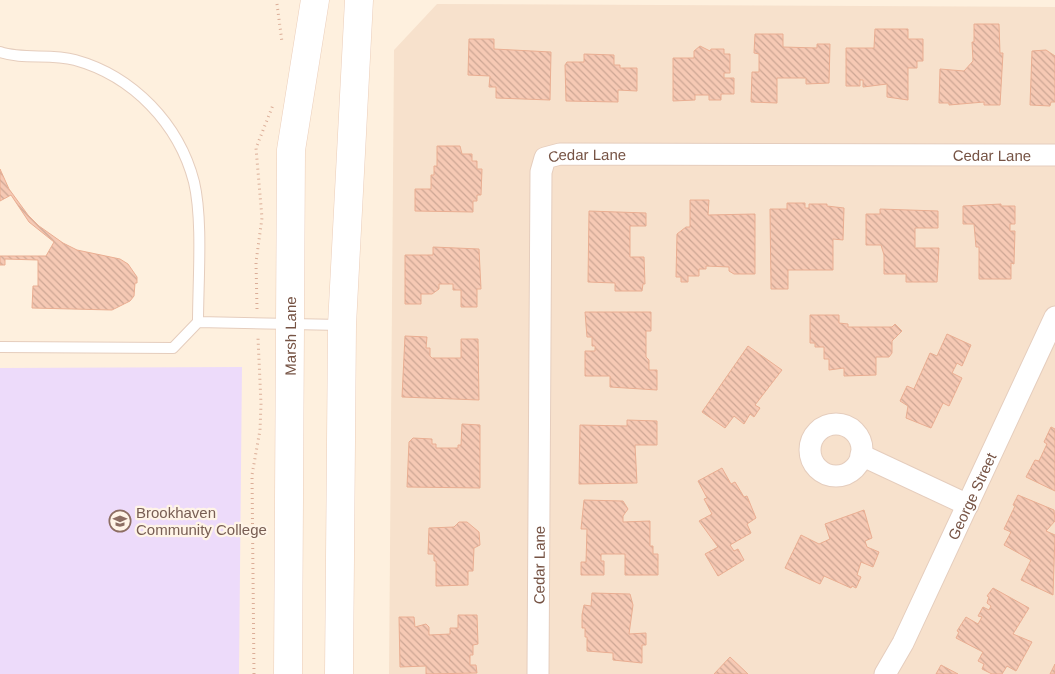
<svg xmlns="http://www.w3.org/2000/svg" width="1055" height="674" font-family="Helvetica,sans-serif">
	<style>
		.residential { fill: #f7e1cc }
		.education { fill: #eddbfa }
		.building { fill: url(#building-back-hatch); stroke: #eaae92 }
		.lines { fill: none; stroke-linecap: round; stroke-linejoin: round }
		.lane-casing { stroke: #e5cdbd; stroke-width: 12 }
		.street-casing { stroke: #e5cdbd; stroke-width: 23 }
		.secondary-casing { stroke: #ebcdb9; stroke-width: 29 }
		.path { stroke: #dbad97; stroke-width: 3; stroke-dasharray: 1 4; stroke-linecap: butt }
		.lane { stroke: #fff; stroke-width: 10 }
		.street { stroke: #fff; stroke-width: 21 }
		.secondary { stroke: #fff; stroke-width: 28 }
		.labels { text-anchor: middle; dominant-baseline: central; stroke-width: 4.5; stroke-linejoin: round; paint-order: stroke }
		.street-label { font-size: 15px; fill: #765344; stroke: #fff4e7 }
		.education-label { font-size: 15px; fill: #785e54; stroke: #fff4e7; text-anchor: start }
	</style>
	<defs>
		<pattern id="building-back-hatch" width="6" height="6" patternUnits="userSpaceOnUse" patternTransform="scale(1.25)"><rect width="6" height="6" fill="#f6c9b4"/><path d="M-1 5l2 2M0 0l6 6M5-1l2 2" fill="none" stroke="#cca694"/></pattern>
	</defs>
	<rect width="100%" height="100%" fill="#fef0de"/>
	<!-- residential -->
	<path class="residential" d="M437 4 1055 7V674H389L394 50Z"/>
	<!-- education -->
	<path class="education" d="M242 367 239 674H0V368Z"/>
	<!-- building -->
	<path class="building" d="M974 24H999L1000 53H1003L1000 105H984V102L949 105V103H939L940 69 964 71 973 61 972 42H974Z
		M875 29H908V39H923V61H917V68H908V100L887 97V84L863 87V80H860V86H846V48H874Z
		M755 34H783V47L817 48V44H830L829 83 806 84V78H777V103L751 102 752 72H759V54L754 53Z
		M469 39H494V49L551 52 550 100 496 98V87H489L490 76 468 75Z
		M700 46 710 51 711 49H724V54H730V73H724V78H734V94H721V100H709V95H695V100L673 101V58H694V51Z
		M1046 50 1055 56V102H1051L1050 106 1030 105 1032 51Z
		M584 54 614 55V65H620V68H637V91L618 90V102L566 101 565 65 567 62H584Z
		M437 146H460L462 154H472V161H477V169H482L481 195H477V201H473V212L415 211V189H431V175H434V166H437Z
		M0 169 9 189 28 215 39 226 63 243 77 250 120 259 128 264 137 277V283H135L134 296 130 301 112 310 32 308 33 286H38V260L5 259V265H0V256H46L54 242 29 222 11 195 0 201Z
		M690 200H709L708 215 755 214V274H734L729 271V267L706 266V269H699V276H688V282H681V277H676L677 234 686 227H690Z
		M787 203H805V208H809V204H827V206L844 208 843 240 833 239V270H788V289H771L770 209H787Z
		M1001 204V206H1015V224H1010V231H1015L1014 264 1011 263V279H979V247H976L974 224H963V206Z
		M880 209 938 211V228H915V248H939L937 282H906V274H884V255L881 245H866V214H880Z
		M589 211 646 213V226H630V257H644L645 284H643L642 291H615V283L588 282Z
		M433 247 479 249 481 289H477V307H461V290H453V284H439V289L432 294H421V304H405V255H433Z
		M585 312H651V331H646V357L649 360V370H657V390L610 387V376H585V351H595V346H592V337H587Z
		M810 315H839V323L848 324V327H892L895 324 902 331 892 341V353L889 357H876V375L844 376V368L829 370V359H824V347H815V343H810Z
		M947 334 971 345 962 366 957 363 952 373 962 378 949 406 943 403 931 428 906 418 908 406 900 401 907 386 914 389 930 353 937 356Z
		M405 336 427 337 426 348H430V356L432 358H461V339H478L479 400 402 397Z
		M748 346 782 370 755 405 760 408 754 417 750 414 744 424 734 416 725 428 702 412Z
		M627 420 657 421V445H635L637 483 579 484 580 425 627 426Z
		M462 424 480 425V488L407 487 409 442 413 438 432 439V444H436V448H458V445H461Z
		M1051 427 1055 429V491L1026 477 1035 460 1039 461 1047 444 1044 442Z
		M722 468 731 484 735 482 744 497 747 496 756 518 747 524 751 533 730 545 734 551 738 549 744 560 718 576 705 554 718 547 699 521 712 514 704 499 707 498 698 481Z
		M1018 495 1054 510 1055 521 1046 531 1055 535 1053 595 1021 580 1031 560 1004 545 1011 532 1004 529 1015 506 1013 505Z
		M584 500 623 501 628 509 623 516V522L650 521V546H653V554H658V575H625V554H601V561H604V575H581V562H586L587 529H581Z
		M864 510 872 538 865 541 867 547 879 552 873 567 861 562 857 575 861 577 856 588 852 586 851 588 824 576 820 584 785 568 801 535 819 544 830 539 825 524Z
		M459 522H467L479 532 480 545 474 548 473 571H468V585L436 586V561H434V554H428L429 528 454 527Z
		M993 588 1029 608 1013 634 1032 642 1016 671 1007 666 1002 674H992L982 669 984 664 978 661 983 652 956 638 959 632 957 631 966 617 978 624 982 617 978 616 983 607 989 610 991 606 987 603 989 597 987 596Z
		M592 593 630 594 633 605 629 634 646 633V645H642V663L613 660V653L587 651V637H585V628H582V615L584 605 591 606Z
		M458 615H477L478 644 473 645V655H470V665H476L477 673 426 674V666L400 667 399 617H414L415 627 426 624 429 627V635L450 634V628H458Z
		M730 657 748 674H714Z
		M1055 664V674H1050Z
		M941 665 958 674H936Z"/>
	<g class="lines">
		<!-- lane casing -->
		<g class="lane-casing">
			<path id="lane" d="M0 52C23 60 51 53 75 60 133 76 179 124 194 182 203 220 198 281 198 322L341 325
				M0 347 173 348 198 322"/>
		</g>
		<!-- street casing -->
		<g class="street-casing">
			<g id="street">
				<circle cx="836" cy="450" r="26"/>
				<path d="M861 455 968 505"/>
				<path id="s1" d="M538 674 541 172 545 158 560 154 1055 155"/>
				<path id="s2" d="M885 674 903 643 1055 317"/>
			</g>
		</g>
		<!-- secondary casing -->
		<g class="secondary-casing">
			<g id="secondary">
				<path id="s3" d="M288 674 291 150 315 0"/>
				<path d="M339 674 342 325 359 0"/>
			</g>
		</g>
		<!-- path -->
		<path class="path" d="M277 4 282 42
			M257 309 256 262 262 218 256 148 273 105
			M254 674 252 475 260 430 261 404 258 338"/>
		<!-- lane -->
		<use href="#lane" class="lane"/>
		<!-- street -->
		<use href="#street" class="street"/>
		<!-- secondary -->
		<use href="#secondary" class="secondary"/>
	</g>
	<!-- icons -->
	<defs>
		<g id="university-ring" transform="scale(1.125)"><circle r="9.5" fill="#fff4e7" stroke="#8d6e63" stroke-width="1.5"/><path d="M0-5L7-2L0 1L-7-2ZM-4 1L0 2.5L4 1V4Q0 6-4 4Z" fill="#8d6e63"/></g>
	</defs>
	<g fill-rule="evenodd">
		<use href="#university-ring" x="120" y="521"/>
	</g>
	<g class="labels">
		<!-- street labels -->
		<g class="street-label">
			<text stroke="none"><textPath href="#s1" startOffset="964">Cedar Lane</textPath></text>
			<text stroke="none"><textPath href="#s1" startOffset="559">Cedar Lane</textPath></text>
			<text stroke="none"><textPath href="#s3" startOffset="338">Marsh Lane</textPath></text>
			<text stroke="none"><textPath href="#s2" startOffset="198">George Street</textPath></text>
			<text stroke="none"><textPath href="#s1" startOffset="109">Cedar Lane</textPath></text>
		</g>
		<!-- education labels -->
		<g class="education-label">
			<text x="136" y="512">Brookhaven<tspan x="136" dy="17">Community College</tspan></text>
		</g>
	</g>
</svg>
